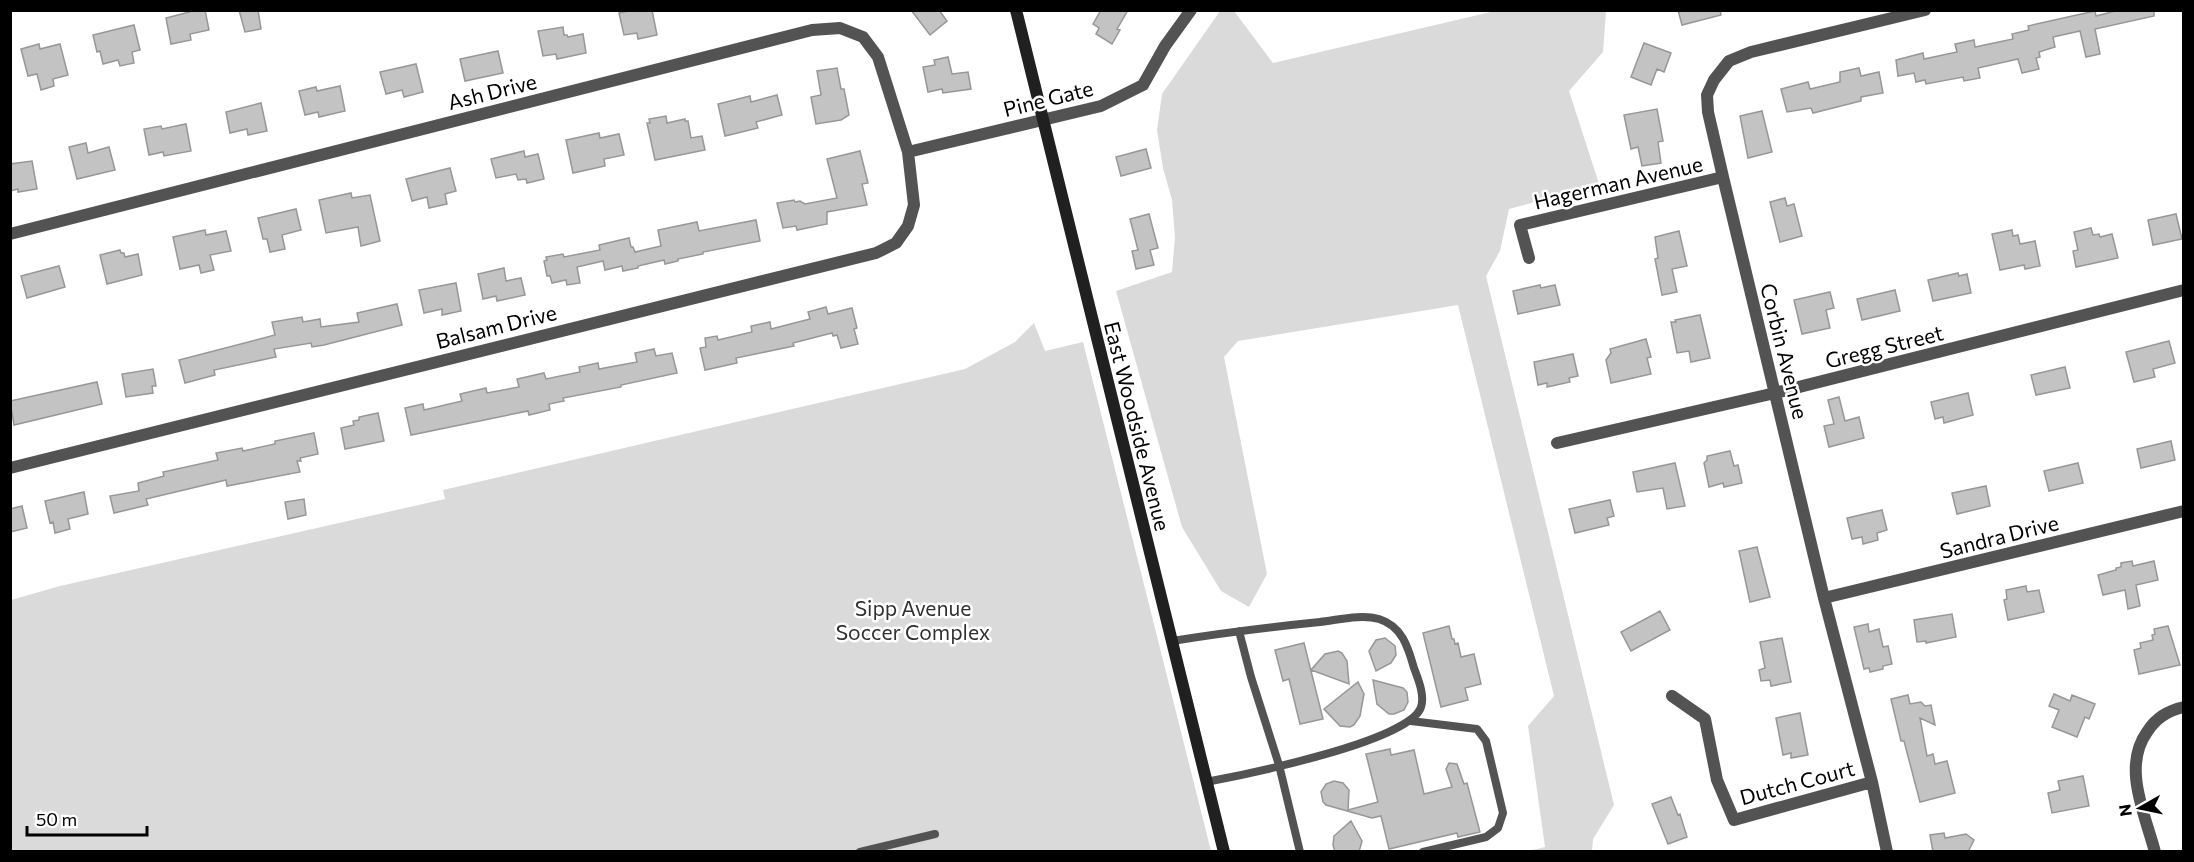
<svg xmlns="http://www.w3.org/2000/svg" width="2194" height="862" font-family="Commissioner,sans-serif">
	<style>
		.green { fill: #dadada }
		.building { fill: #c3c3c3; stroke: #979797; stroke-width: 1.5 }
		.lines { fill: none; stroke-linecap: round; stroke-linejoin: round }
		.lane { stroke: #535353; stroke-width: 8 }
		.street { stroke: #535353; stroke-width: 12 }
		.secondary { stroke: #202020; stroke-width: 12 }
		.labels { text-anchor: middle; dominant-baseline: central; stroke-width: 5; stroke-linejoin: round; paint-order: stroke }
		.street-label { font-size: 21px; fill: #000; stroke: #fff }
		.park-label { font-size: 21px; fill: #313131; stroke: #fff }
	</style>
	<rect width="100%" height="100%" fill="#fff"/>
	<!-- green -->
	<path class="green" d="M1220 11H1234L1273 63 1495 11H1606L1603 52 1569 91 1601 190 1561 195 1509 209 1500 251 1486 276 1614 805 1593 839 1592 851H1528L1545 847 1528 726 1554 696 1458 305 1238 341 1224 357 1267 574 1249 607 1221 591 1182 527 1116 291 1172 272 1175 238 1172 200 1163 168 1157 130 1162 94Z
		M1034 323 1045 351 1083 342 1211 851 11 852V600L60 586 445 499 443 490 965 369 1015 342Z"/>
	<!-- building -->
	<path class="building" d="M197 10H205L209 30 190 34 191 40 171 44 166 18Z
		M239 10H258L261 29 245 32Z
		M633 10H652L657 35 638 39 637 33 624 35 619 13Z
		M911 10H939L947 21 930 35Z
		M1101 10H1128L1117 29 1120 30 1112 44 1096 34 1099 28 1093 24Z
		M1678 10H1720L1721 15 1682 25Z
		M2119 10H2154V16L2095 29 2100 54 2086 57 2080 31 2053 37 2055 47 2039 52 2040 57 2036 58 2039 69 2022 73 2018 59 1978 68 1980 78 1964 81 1963 77 1926 84 1925 80 1916 82 1914 73 1898 76 1896 60 1923 53 1924 59 1957 52 1955 44 1974 40 1975 47 2013 39 2012 34 2029 30 2028 26 2095 11 2096 16Z
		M134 25 140 50 132 52 134 63 120 66 118 60 103 64 100 51 97 52 93 35Z
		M563 27 564 35H567L568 37 583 34 586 53 557 59 556 54 543 56 538 31Z
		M1644 43 1671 53 1664 72 1657 69 1651 85 1631 77Z
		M39 44 40 49 60 44 68 75 53 79 54 86 41 90 37 74 28 76 21 49Z
		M498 51 503 73 465 81 460 59Z
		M948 57 952 74 968 72 971 89 943 93 942 89 928 92 923 67 935 65 934 60Z
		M416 64 423 92 404 97 402 90 386 94 380 72Z
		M837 68 841 89H844L849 115 841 120 816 124 811 97 821 95 817 71Z
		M1859 68 1861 76 1879 72 1883 93 1861 97V101L1813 113 1811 108 1787 112 1781 89 1808 82 1810 89 1840 82V72Z
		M340 86 345 111 319 117 318 112 305 115 299 91 316 87 317 91Z
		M777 95 782 115 756 122 758 128 725 136 718 104 750 96 751 102Z
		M261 103 267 131 248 135 247 129 230 133 226 112Z
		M1657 109 1663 141 1658 142 1661 163 1642 166 1638 147 1631 149 1624 115Z
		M1762 111 1772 152 1748 158 1740 116Z
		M666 116 667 123 685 119V121H688L691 138 702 136 705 150 655 160 647 123H650L649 119Z
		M186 124 191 151 164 156 163 152 149 155 144 129 161 126 162 129Z
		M599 133 600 138 619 134 624 155 604 159 605 166 573 173 566 140Z
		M86 143 88 153 109 147 115 170 77 179 69 147Z
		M1146 149 1151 168 1121 176 1116 157Z
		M524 151 525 157 538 154 544 179 527 183 526 179 518 180 516 174 496 178 491 159Z
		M860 151 868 183 862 184 867 205 827 212V224L797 230 796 226 783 228 777 203 794 200 795 202 800 201 805 204 837 198 827 159Z
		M32 161 37 189 18 192V189L10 191V164Z
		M450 168 456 191 445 194 447 204 429 208 427 197 412 201 406 179Z
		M351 193 352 198 370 195 380 241 361 246 358 227 326 233 319 200Z
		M1785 198 1787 206 1794 204 1802 236 1780 242 1770 202Z
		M296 209 301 230 282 235 285 249 270 252 267 239H263L258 218Z
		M1149 214 1158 248 1150 250 1154 265 1136 269 1132 251 1138 250 1130 219Z
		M2176 214 2182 239 2153 245 2148 220Z
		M756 220 760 241 703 252V254L678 259V261L665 264 664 260 638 266V268L623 271 622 266 605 270 603 261 577 267 580 283 567 285 566 280 552 283 550 276H547L544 261 547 260 546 257 563 254 564 257 600 250 599 245 629 238 631 247H633L635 252 661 246 658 230 697 222 699 231Z
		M2091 228 2093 235 2099 234 2100 237 2112 234 2118 258 2076 267 2073 251 2078 250 2074 232Z
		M205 230 206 235 226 231 231 251 210 255 214 270 201 273 199 265 180 269 173 237Z
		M2012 230 2013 236 2018 235 2020 244 2035 241 2040 266 2025 269 2024 265 2000 270 1992 234Z
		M1679 231 1687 266 1672 269 1677 292 1662 295 1655 259 1658 258 1655 237Z
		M120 250 121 253H124L125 257 138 254 142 275 107 284 100 255Z
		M59 266 65 287 27 298 21 276Z
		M504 268 506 281 521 278 525 295 497 301 496 296 483 299 478 274Z
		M1958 273 1959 276 1967 274 1971 293 1933 301 1928 280Z
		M456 283 461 311 442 315V309L424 313 419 290Z
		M1540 285 1541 288 1555 285 1560 305 1518 314 1513 291Z
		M1895 290 1900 311 1862 320 1857 299Z
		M1830 292 1834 308 1826 310 1830 328 1802 334 1794 300Z
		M397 304 402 325 324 345 312 347 311 343 274 349 276 357 214 370 215 375 185 383 179 360 275 335 272 322 302 317 303 322 320 319 321 327 359 322 357 313Z
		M826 307 828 314 852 308 857 328 854 329 858 344 841 348 837 335 833 336 832 333 793 343 794 346 736 358 737 363 705 370 700 348 706 347 705 338 717 336 718 340 752 332 751 326 770 322 771 329 810 319 808 312Z
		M1700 315 1710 358 1691 362 1689 351 1677 353 1671 322H1676L1675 320Z
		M1646 339 1651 357 1647 358 1651 374 1611 383 1606 360 1611 353 1610 349Z
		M2169 341 2175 363 2153 369 2155 377 2134 382 2126 352Z
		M654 349 656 356 672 353 677 373 621 385V387L563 398 564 401 549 404 550 410 529 415 528 411 411 435 405 408 423 404 424 410 462 401 460 394 486 388 487 393 519 387 517 379 544 373 546 379 580 372 579 367 598 363 599 369 637 362 635 353Z
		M1573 354 1578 376 1569 378 1570 382 1547 387V383L1538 385 1534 362Z
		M2065 367 2070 388 2036 395 2031 375Z
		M153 369 156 386H152L153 393 126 397 122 374Z
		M97 382 102 404 14 425 10 401Z
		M1968 393 1973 415 1944 423 1943 417 1935 419 1931 402Z
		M1839 397 1845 421 1859 417 1864 438 1829 447 1824 426 1834 424 1828 400Z
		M378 413 384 441 345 449 341 428 354 425 353 421 359 420V417Z
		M314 433 318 454 300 458 301 461H297L300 472 227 486 226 480 146 499 148 505 114 513 110 496 139 491 138 483 164 476 163 472 218 460 216 453 242 448 243 451 275 444V441Z
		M2171 441 2175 460 2141 468 2137 449Z
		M1730 451 1734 466 1738 465 1742 483 1724 487 1723 483 1709 487 1704 463 1707 460V456Z
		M1675 463 1685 506 1667 509 1663 488 1637 492 1633 472Z
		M2078 463 2083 483 2049 491 2044 471Z
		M1986 486 1990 506 1957 514 1952 493Z
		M84 492 88 514 68 519 70 529 55 533 53 522 50 523 45 501Z
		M304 499 306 515 288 519 285 502Z
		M1610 500 1614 516 1607 518 1609 525 1575 533 1569 509Z
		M22 506 27 528 10 532V509Z
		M1882 510 1887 530 1877 533 1878 540 1863 544 1862 537 1852 539 1847 518Z
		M1757 547 1770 597 1750 602 1739 551Z
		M2132 561 2133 566 2154 561 2158 580 2136 585 2140 606 2128 609 2125 590 2103 595 2098 575 2116 570V568L2121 567V563Z
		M2026 586 2027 592 2039 590 2044 612 2008 620 2004 600 2007 599 2006 590Z
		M1660 611 1670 630 1631 651 1621 632Z
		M1952 614 1956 637 1926 643V641L1917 642 1914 620Z
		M1868 624 1869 632 1879 629 1883 647 1888 646 1892 664 1883 666V669L1870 672 1869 668 1864 669 1854 627Z
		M1449 626 1452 639H1454L1455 644 1458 643 1461 657 1474 654 1481 684 1465 688 1468 700 1441 707 1423 633Z
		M2168 626 2180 665 2139 674 2134 650 2141 648 2140 643 2153 640 2152 635 2155 634 2154 629Z
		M1385 638 1395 646 1396 655 1391 663 1376 671 1369 651 1376 640Z
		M1782 638 1791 682 1771 686 1770 680 1761 681 1759 670 1765 668 1760 642Z
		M1304 643 1323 719 1300 724 1289 679 1283 681 1275 650Z
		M1338 651 1342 653 1347 661 1349 684 1311 670 1325 654Z
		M1373 680 1403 688 1407 692 1408 702 1404 710 1394 714H1389L1377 704Z
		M1358 682 1364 694 1360 716 1354 725 1350 727 1340 726 1324 709Z
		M2054 694 2070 701 2072 695 2095 704 2089 719 2085 717 2077 737 2052 727 2059 710 2049 706Z
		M1908 695 1910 704 1921 702 1925 706 1931 705 1935 725 1920 718 1927 756 1933 754 1935 764 1947 761 1955 793 1920 802 1904 741H1901L1891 699Z
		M1800 713 1808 755 1791 758V753L1783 755 1776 718Z
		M1390 749 1391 755 1414 750 1424 794 1452 787 1446 769 1449 763 1457 764 1464 784 1467 783 1480 832 1458 837 1457 833 1389 849 1381 816 1372 818 1326 805 1323 802 1321 792 1326 784 1334 781 1343 783 1349 790 1348 810 1378 802 1366 754Z
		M2083 776 2089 806 2052 813 2048 793 2060 790 2058 781Z
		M1671 797 1678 815 1680 814 1687 837 1668 844 1652 804Z
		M1351 821 1362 841 1359 852H1335L1333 845 1334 836Z
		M1944 833 1945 838 1966 834 1974 840 1968 852H1933L1930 835Z"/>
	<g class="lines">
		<!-- lane -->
		<path class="lane" d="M1239 631 1251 677 1279 765 1300 852
			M1172 641C1221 633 1270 627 1320 622 1338 620 1361 614 1379 619 1402 626 1408 647 1414 668 1418 679 1425 695 1421 707 1411 741 1243 775 1206 782
			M1411 721 1477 729 1486 741 1503 813 1498 828 1486 837 1423 852
			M860 852 935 834"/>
		<!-- street -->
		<path class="street" d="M908 152 1101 106 1143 85 1165 46 1191 10
			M10 234 812 30 840 28 863 37 878 57 908 152 914 205 908 226 896 243 876 253 10 468
			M1529 258 1520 225 1723 177
			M1557 443 1775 393 2184 290
			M1824 598 2184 511
			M1672 696 1705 719 1717 780 1734 820 1872 782
			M1887 852 1872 782 1824 598 1723 177 1708 112 1707 95 1714 80 1729 61 1751 52 1925 10
			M2155 852C2145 814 2122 767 2147 732 2156 718 2167 711 2184 707"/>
		<!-- secondary -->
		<path class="secondary" d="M1016 10 1224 852"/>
	</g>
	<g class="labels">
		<!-- street labels -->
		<g class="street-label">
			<text transform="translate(492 91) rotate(-14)">Ash Drive</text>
			<text transform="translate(1048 98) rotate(-14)">Pine Gate</text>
			<text transform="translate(1618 182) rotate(-13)">Hagerman Avenue</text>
			<text transform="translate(496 326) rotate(-14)">Balsam Drive</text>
			<text transform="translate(1884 346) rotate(-14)">Gregg Street</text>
			<text transform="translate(1785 351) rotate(76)">Corbin Avenue</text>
			<text transform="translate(1138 426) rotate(76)">East Woodside Avenue</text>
			<text transform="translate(1999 536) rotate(-14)">Sandra Drive</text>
			<text transform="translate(1797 782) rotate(-15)">Dutch Court</text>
		</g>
		<!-- park labels -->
		<g class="park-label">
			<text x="913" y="607">Sipp Avenue<tspan x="913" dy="24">Soccer Complex</tspan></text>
		</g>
	</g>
	<!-- border -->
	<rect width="2194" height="862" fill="none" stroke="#000000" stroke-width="24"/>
	<!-- north arrow -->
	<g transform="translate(2140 808) rotate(261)" stroke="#ffffff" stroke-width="4.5" paint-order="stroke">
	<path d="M0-4.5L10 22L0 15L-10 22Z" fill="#000000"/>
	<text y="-9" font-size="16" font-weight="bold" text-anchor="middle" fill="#000000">N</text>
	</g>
	<!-- scale -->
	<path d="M27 826v9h120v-9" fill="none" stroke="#000000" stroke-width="3"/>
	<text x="36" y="826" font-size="18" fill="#000000" stroke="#ffffff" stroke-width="4.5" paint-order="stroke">50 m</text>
</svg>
